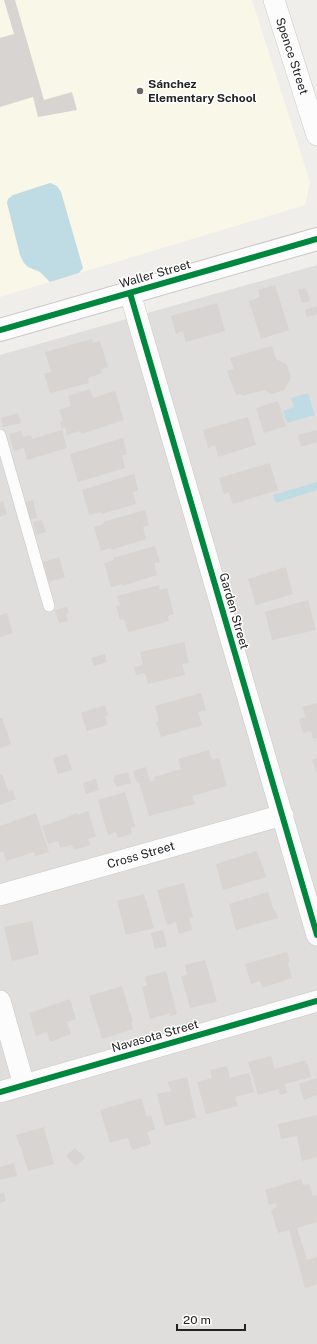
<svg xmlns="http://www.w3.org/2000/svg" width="317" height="1344" font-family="'Public Sans',sans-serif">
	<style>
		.residential { fill: #dfdedc }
		.education { fill: #f8f7e8 }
		.water { fill: #bfdbe3 }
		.building { fill: #d7d4d2 }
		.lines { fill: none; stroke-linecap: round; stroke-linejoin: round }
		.service-casing { stroke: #c9c8c7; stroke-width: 12 }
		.minor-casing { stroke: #c9c8c7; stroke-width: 22 }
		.tertiary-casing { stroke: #c9c8c7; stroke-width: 24 }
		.service { stroke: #fdfcfc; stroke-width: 11 }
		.minor { stroke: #fdfcfc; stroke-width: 21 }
		.tertiary { stroke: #fdfcfc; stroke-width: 22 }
		.cycleway-casing { stroke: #fff; stroke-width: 8 }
		.cycleway { stroke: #00873e; stroke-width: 6 }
		.poi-dot { fill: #6a6968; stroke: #fff; stroke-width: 1.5 }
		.labels { text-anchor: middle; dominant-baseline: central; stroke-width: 3; stroke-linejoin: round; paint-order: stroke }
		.street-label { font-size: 12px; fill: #222; stroke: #fff }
		.poi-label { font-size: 12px; font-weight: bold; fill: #222; stroke: #fff; text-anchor: start }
	</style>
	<rect width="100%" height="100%" fill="#f0eeeb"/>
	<!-- residential -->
	<path class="residential" d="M317 265V1344H0V355Z"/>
	<!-- education -->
	<path class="education" d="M0 0H252L310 182 305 205 0 297Z"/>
	<!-- water -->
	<path class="water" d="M50 183 57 186 61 192 83 268 79 273 50 282 40 272 28 267 24 263 20 255 7 203 8 199 13 195Z
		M308 393 315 415 287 423 283 411 294 407 291 398Z
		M317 482V490L276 503 273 495Z"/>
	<!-- building -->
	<path class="building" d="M4 0H15L44 100 72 92 77 110 38 117 33 97 0 107V38L14 34Z
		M275 285 289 330 261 339 249 301 260 297 258 290Z
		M306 288 310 301 302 303 298 290Z
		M217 303 225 331 186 342 183 331 176 334 171 316Z
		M317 306V314L307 317 305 310Z
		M92 339 93 343 100 341 108 367 101 369 102 373 88 378 89 383 50 393 44 374 51 372 45 352Z
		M272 346 276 359 287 365 291 378 284 390 272 394 264 390 242 396 241 394 236 395 227 371 234 369 230 358Z
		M90 389 93 398 115 391 124 420 81 434 80 431 67 435 65 427 62 428 60 422 63 421 59 410 71 406 68 396Z
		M278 401 286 426 264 433 256 408Z
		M18 413 21 423 3 427 1 418Z
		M248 417 256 445 218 457 215 445 208 448 203 430Z
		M62 430 67 448 27 460 24 448 14 451 9 434 21 431 23 437 31 435 32 439Z
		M317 430V442L301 447 298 435Z
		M123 438 127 454 122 456 125 468 78 482 70 454Z
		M270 463 278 490 233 504 229 492 224 494 219 478Z
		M134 474 138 490 133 492 136 504 101 514V512L89 515 82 490Z
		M33 500 37 518 29 520 25 502Z
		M3 501 7 514 0 517V502Z
		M145 510 149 525 143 527 146 539 111 550V548L101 551 94 527 104 524 103 522Z
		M42 520 46 532 36 535 33 522Z
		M155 546 160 562 154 563 157 575 122 586V584L111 587 104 563 114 560 113 558Z
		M59 557 65 577 49 582 43 562Z
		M286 567 293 594 256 605 248 579Z
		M159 585 160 590 167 588 174 614 168 616 169 621 128 632 124 619 120 620 116 606 120 605 117 596Z
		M308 600 316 630 272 640 265 612Z
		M67 607 69 613 66 614 68 621 59 623 55 610Z
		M7 613 13 633 0 637V615Z
		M184 642 189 663 182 664 185 675 148 684 145 673 136 675 134 667 143 665 140 652Z
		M105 654 107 662 94 666 91 658Z
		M201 693 206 710 198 712 202 725 161 737 156 722 159 721 155 706Z
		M317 703V738L313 739 311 731 303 733 299 719 306 717 302 707Z
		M105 705 108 715 105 716 107 725 87 731 81 713Z
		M0 718H2L11 744 0 748Z
		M209 750 212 760 219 758 227 786 192 796 195 804 149 816 139 782 137 783 133 771 146 767 150 781 155 780 154 777 181 769 178 759Z
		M67 754 72 770 58 774 53 758Z
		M317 758V773L312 760Z
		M128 772 131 783 117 787 113 780 115 779 114 776Z
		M2 774 9 792 12 790 16 799 0 805V775Z
		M96 779 99 790 86 794 83 783Z
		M125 792 135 826 131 828 132 834 118 838 116 832 108 835 98 800Z
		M88 811 96 836 88 839 90 845 74 850 72 845 60 848 58 841 48 844 42 826 69 817V816L77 813 78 815Z
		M36 813 49 852 35 856 34 852 6 861 3 851 0 852V826Z
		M257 851 266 877 223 890 216 864Z
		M184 883 193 917 189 918 192 930 179 934 176 922 167 925 157 890Z
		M268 892 274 911 275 910 278 918 236 930 229 904Z
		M144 894 154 928 126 935 117 901Z
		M32 921 39 954 12 961 4 927Z
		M163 930 167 946 155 949 151 933Z
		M287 952 290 962 288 963 292 978 262 988 260 981 251 984 245 964Z
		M205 960 217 1001 210 1004V1003L190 1008 181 976 187 975 185 965Z
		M166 971 177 1014 170 1016V1013L150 1019 142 987 147 985 145 977Z
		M122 986 133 1022H131L133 1029 102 1039 89 996Z
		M70 999 76 1019 67 1022 71 1034 50 1042 47 1032 36 1036 29 1013Z
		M271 1056 275 1069 306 1060 311 1077 285 1084 287 1093 280 1095 279 1089 258 1095 248 1062Z
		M227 1066 230 1078 249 1073 254 1092 235 1097 238 1106 206 1114 197 1082 212 1078 210 1070Z
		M187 1077 196 1118 165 1126 157 1094 171 1091 168 1082Z
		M317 1078V1095L304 1100 299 1084Z
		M141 1098 147 1117 151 1115 155 1129 147 1132 151 1144 132 1150 128 1138 110 1143 100 1110Z
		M317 1115V1157L302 1161 297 1136 281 1139 278 1124Z
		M44 1127 54 1164 28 1171 21 1147H20L16 1135Z
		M75 1148 85 1158 76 1166 66 1156Z
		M14 1163 17 1176 0 1180V1167Z
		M301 1179 303 1185 309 1184 313 1196 317 1195V1222L297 1228 307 1260 317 1257V1284L305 1288 289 1230 278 1233 271 1210 277 1207 276 1203 269 1205 265 1190Z
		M4 1193 6 1201 0 1203V1194Z"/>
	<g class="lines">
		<!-- service casing -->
		<g class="service-casing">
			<path id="service" d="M0 435 49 606"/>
		</g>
		<!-- minor casing -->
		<g class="minor-casing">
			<path id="minor" d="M274 0 317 135
				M130 293 317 935
				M0 895 283 815
				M0 1001 24 1085
				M0 1092 317 1001"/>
		</g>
		<!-- tertiary casing -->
		<g class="tertiary-casing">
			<path id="tertiary" d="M0 330 317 239"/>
		</g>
		<!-- service -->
		<use href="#service" class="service"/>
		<!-- minor -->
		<use href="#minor" class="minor"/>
		<!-- tertiary -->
		<use href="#tertiary" class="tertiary"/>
		<!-- cycleway casing -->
		<g class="cycleway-casing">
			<path id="cycleway" d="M130 293 317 935
				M0 330 317 239
				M0 1092 317 1001"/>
		</g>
		<!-- cycleway -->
		<use href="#cycleway" class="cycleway"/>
	</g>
	<!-- markers -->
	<circle class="poi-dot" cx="140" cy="91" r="4"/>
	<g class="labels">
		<!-- street labels -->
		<g class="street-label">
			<text transform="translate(292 56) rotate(72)">Spence Street</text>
			<text transform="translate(155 274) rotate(-16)">Waller Street</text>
			<text transform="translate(234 611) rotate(74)">Garden Street</text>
			<text transform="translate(141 855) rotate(-16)">Cross Street</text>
			<text transform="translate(155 1036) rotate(-16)">Navasota Street</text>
		</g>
		<!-- poi labels -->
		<g class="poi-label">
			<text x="148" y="84">Sánchez<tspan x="148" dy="14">Elementary School</tspan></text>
		</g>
	</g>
	<!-- scale -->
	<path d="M177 1324v6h68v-6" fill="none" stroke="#222222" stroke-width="2"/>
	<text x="183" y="1324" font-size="12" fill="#222222" stroke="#ffffff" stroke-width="3" paint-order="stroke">20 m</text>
</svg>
